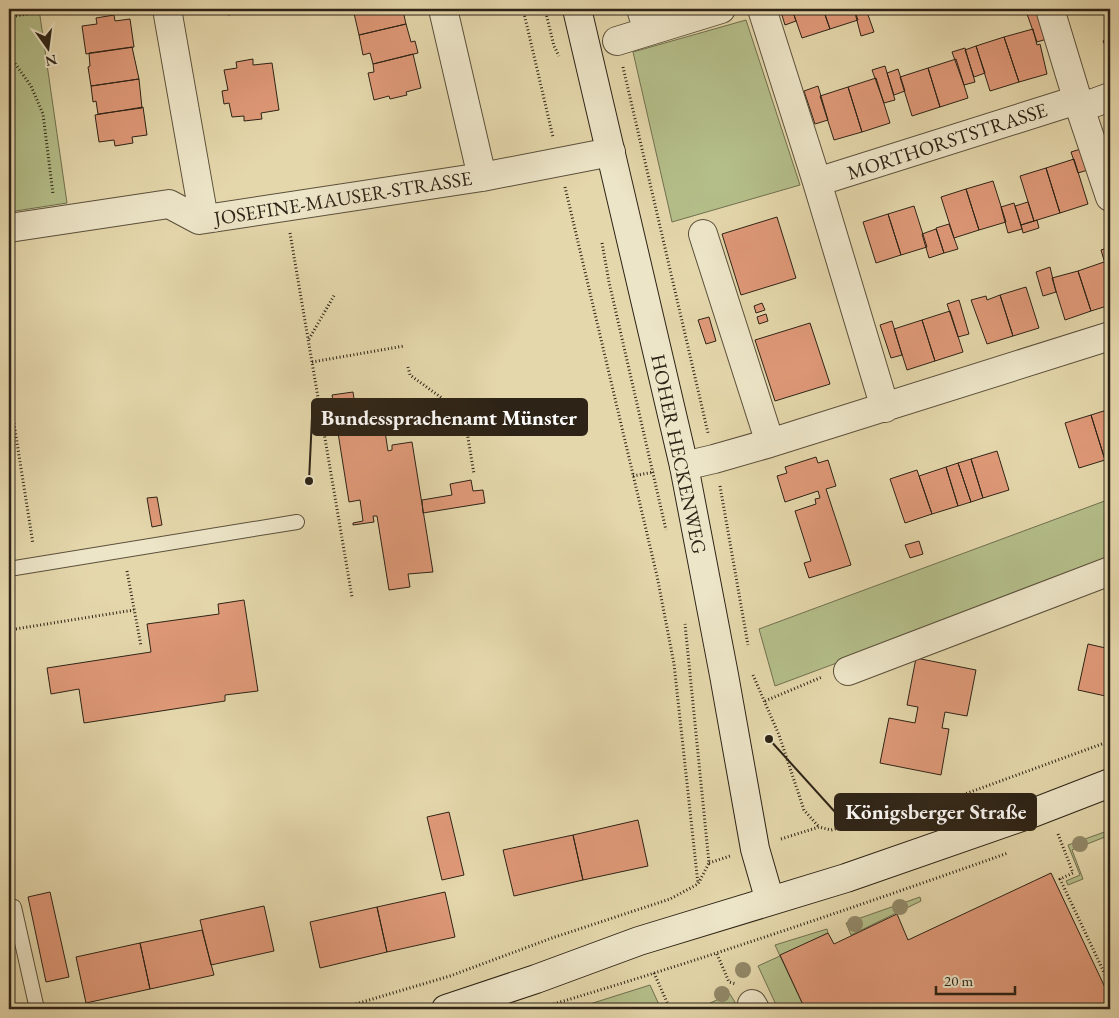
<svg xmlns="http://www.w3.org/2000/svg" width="1119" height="1018" font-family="'EB Garamond',serif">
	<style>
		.green { fill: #b4be89; stroke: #707050 }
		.building { fill: #df9978; stroke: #2d2316 }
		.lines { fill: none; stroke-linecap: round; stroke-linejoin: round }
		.lane-casing { stroke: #5b503b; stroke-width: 16 }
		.street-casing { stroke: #5b503b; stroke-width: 30 }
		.secondary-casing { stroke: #2d2316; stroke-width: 30 }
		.path { stroke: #2d2316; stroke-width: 3; stroke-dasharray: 1 2.5; stroke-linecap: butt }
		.lane { stroke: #ede5c8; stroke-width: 14 }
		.street { stroke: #ede5c8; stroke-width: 28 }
		.secondary { stroke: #ede5c8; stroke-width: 28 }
		.tree { fill: #928969 }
		.labels { text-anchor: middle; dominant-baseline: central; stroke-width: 4.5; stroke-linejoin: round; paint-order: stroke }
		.street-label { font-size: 20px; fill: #2d2316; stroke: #ede5c8 }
		.leader { fill: none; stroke: #2d2316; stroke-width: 2 }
		.callout-dot { fill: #2d2316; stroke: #ede5c8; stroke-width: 2 }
		.callout { fill: #2d2316; stroke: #2d2316; stroke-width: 2 }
		.callout-label { font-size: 21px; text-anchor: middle; font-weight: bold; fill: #fff }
	</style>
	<rect width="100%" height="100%" fill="#e4d7ab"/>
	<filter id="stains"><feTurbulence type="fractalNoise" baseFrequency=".004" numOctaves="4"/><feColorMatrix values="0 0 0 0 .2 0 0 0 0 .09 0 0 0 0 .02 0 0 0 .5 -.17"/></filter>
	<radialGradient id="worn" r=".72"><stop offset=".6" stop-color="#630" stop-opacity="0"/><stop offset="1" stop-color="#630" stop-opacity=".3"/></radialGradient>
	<!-- green -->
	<path class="green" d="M9 9H39L67 203 9 212Z
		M746 20 800 185 672 222 633 52Z
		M1110 499V561L775 686 759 629Z
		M1110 830V835L1072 850 1083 879 1068 885 1066 881 1080 875 1068 845Z
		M920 897 921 901 851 935 846 923Z
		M827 929 828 933 780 956 804 1007 799 1009H778L758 966 780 956 775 945Z
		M650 985 661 1009H574Z
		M730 994 739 1009H697Z"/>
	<!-- building -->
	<path class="building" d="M215 9H245V12L228 15 227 9 215 11Z
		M353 9H406V11H403L406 24 359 35Z
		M780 9H792L796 21 785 25Z
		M792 9H823L830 29 802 38Z
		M823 9H854L858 20 830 29Z
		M854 9H866L874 32 861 36Z
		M1041 10 1050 38 1037 42 1027 14Z
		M114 15 115 21 130 19 134 47 86 54 82 26 97 24 96 18Z
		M406 24 411 42 415 41 418 53 373 64 370 53 363 55 359 35Z
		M1033 29 1037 45 1040 44 1047 74 1019 82 1004 37Z
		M1004 37 1019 82 990 91 976 46Z
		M1110 37V56L1103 41Z
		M976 46 985 73 974 77 965 50Z
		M132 47 139 79 91 86 88 67 90 66 89 53Z
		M965 48 975 82 964 85 952 52Z
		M413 54 421 88 406 92 407 95 390 99 389 96 374 100 368 73 374 72 373 64Z
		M253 59V65L272 63 279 110 261 113 262 119 244 121V116L232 117 229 103 224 104 222 91 228 90 224 70 237 68 236 62Z
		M956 59 968 98 940 107 928 68Z
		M885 66 895 100 884 103 872 70Z
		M928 68 940 107 912 116 900 77Z
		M898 69 905 91 894 95 887 73Z
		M876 78 890 123 862 132 848 87Z
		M139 79 142 108 98 114 96 101 93 102 91 86Z
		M818 86 828 120 815 124 804 91Z
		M848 87 862 132 834 140 820 96Z
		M143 107 147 135 132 137 133 143 115 146 114 140 99 142 95 115Z
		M1084 148 1091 169 1078 173 1071 152Z
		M1074 159 1088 204 1060 213 1046 168Z
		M1046 168 1060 213 1034 221 1020 176Z
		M993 181 1006 222 979 230 966 189Z
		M966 189 979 230 954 238 941 197Z
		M1028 202 1034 221 1021 225 1015 206Z
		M1014 203 1022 229 1008 233 1001 207Z
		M914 206 927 247 901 255 888 214Z
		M888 214 901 255 876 263 863 222Z
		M777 217 796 278 741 295 722 234Z
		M1037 220 1039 228 1023 233 1021 225Z
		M949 224 958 249 944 253 936 228Z
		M936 229 944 253 929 258 922 234Z
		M1110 247V280L1101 250Z
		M1104 262 1110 280V305L1091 311 1078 271Z
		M1050 267 1056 292 1043 296 1036 272Z
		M1078 271 1091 311 1065 320 1052 278Z
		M1026 287 1039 328 1013 336 1000 295Z
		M1000 295 1013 336 987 344 971 300 986 296 987 300Z
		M959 300 969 334 958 337 947 304Z
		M762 303 765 310 756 313 754 306Z
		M950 311 963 352 935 361 922 320Z
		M766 314 768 321 759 324 757 317Z
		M709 317 716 341 706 344 698 320Z
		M922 320 935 361 907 370 894 329Z
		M892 321 902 355 891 358 880 325Z
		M810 323 830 384 775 401 755 340Z
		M353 392 355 405 380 399 388 451 392 450V445L412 442 433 572 408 574 410 587 389 590 377 516H373L374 522 353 525V523L363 521 360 500 349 502 332 395Z
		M1110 409V458L1105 460 1091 415Z
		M1091 415 1105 460 1079 468 1065 423Z
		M997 451 1009 490 983 498 971 459Z
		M816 457 818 463 828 460 836 486 826 489 851 565 809 578 804 563 811 561 795 511 816 504 815 499 820 498 818 491 785 502 777 476 787 473 785 467Z
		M971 459 983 498 971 502 958 463Z
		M958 463 971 502 958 506 946 467Z
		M946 467 958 506 932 514 919 476Z
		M917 470 932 514 905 523 890 479Z
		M471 480 473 491 483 490 485 503 423 513 422 500 452 495 450 484Z
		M157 497 162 525 152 527 147 498Z
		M919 541 923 554 910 558 905 545Z
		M244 600 258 691 225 695V701L84 723 79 689 51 694 47 668 151 652 147 624 219 614 218 604Z
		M1110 608V633L1105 632Z
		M1088 644 1110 649V697L1078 690Z
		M916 658 976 670 967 716 945 712 942 728 949 729 941 775 880 763 889 718 915 723 918 707 907 705Z
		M449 812 464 875 442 880 427 817Z
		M638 820 648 866 583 880 573 835Z
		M573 835 583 880 514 896 503 850Z
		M1051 873 1110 998V1009H805L780 955 828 933 834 944 897 914 908 940Z
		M50 892 69 977 46 982 28 897Z
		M445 892 455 937 387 952 377 907Z
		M264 906 274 951 211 965 200 920Z
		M377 907 387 952 320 968 310 922Z
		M202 930 214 975 150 989 140 943Z
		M140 943 150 989 86 1003 76 957Z"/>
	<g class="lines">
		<!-- lane casing -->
		<g class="lane-casing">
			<path id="lane" d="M9 569 297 522
				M14 907 37 1009"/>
		</g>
		<!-- street casing -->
		<g class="street-casing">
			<path id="street" d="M167 9 204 219
				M443 9 482 177
				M641 9 648 31
				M762 9 817 182 885 408
				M1050 9 1080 108 1110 197
				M617 41 721 9
				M1080 108 1110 97
				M817 182 1077 100
				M9 228 169 204 199 220 482 177 611 152
				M703 234 770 443
				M684 466 714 459 770 443 1110 336
				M848 671 1110 571
				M752 1004 755 1009"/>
		</g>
		<!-- secondary casing -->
		<g class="secondary-casing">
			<path id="secondary" d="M577 9 684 466 724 675 755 849 770 901
				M446 1009 536 979 639 941 846 878 1030 814 1110 783"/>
		</g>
		<!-- path -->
		<path class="path" d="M523 9 553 137
			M545 9 554 46 559 56
			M9 17 59 9
			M9 55 31 86 43 114 53 194
			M623 67 708 433
			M565 187 657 576 674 664 698 884
			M290 233 352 597
			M602 243 609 282 666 530
			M309 339 335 294
			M312 362 404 346
			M408 367 410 375 464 414 474 474
			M9 392 33 544
			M467 426 479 424
			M633 476 654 472
			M720 486 748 645
			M127 571 141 646
			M9 630 134 610
			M753 675 779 735 804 810 819 827
			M765 701 822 677
			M1058 834 1073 873 1060 879 1110 985
			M781 839 819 827 831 830 932 806 1110 741
			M709 863 730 856
			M717 954 729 982 736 984
			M654 973 670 1009
			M547 1006C702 960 855 907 1008 853
			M339 1009 450 976 552 938 670 899 698 884 709 863 685 624"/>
		<!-- lane -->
		<use href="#lane" class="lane"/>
		<!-- street -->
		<use href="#street" class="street"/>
		<!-- secondary -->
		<use href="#secondary" class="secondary"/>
	</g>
	<!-- trees -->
	<g class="tree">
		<circle cx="1080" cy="844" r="8"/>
		<circle cx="900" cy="907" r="8"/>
		<circle cx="855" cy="924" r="8"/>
		<circle cx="743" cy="970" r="8"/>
		<circle cx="722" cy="994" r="8"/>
	</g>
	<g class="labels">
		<!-- street labels -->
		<g class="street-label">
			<text transform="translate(947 141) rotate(-18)">MORTHORSTSTRASSE</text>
			<text transform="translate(343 198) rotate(-9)">JOSEFINE-MAUSER-STRASSE</text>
			<text transform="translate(679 454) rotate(78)">HOHER HECKENWEG</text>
		</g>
	</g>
	<!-- callouts -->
	<path class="leader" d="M309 481L312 417M769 739L835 812"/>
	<g class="callout-dot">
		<circle cx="309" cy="481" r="5"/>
		<circle cx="769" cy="739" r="5"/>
	</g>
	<g class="callout">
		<rect x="312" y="399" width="275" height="36" rx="5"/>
		<rect x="835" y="794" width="201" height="36" rx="5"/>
	</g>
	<g class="callout-label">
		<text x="449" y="425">Bundessprachenamt Münster</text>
		<text x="936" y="819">Königsberger Straße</text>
	</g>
	<!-- margin -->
	<rect width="1119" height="1018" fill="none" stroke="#e4d7ab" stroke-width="30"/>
	<rect x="10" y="10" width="1099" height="998" fill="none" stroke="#2d2316" stroke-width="2.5"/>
	<rect x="15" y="15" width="1089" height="988" fill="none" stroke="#2d2316"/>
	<!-- north arrow -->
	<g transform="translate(48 48) rotate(166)" stroke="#ede5c8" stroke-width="4" paint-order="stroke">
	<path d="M0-4L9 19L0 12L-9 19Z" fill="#2d2316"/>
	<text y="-8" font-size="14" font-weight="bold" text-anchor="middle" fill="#2d2316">N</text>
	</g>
	<!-- scale -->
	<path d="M936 986v8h79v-8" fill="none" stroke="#2d2316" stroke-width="2.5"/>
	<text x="944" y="986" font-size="15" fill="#2d2316" stroke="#ede5c8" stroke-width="4" paint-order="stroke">20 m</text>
	<rect width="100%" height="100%" filter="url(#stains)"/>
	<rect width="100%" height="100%" fill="url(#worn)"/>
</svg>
